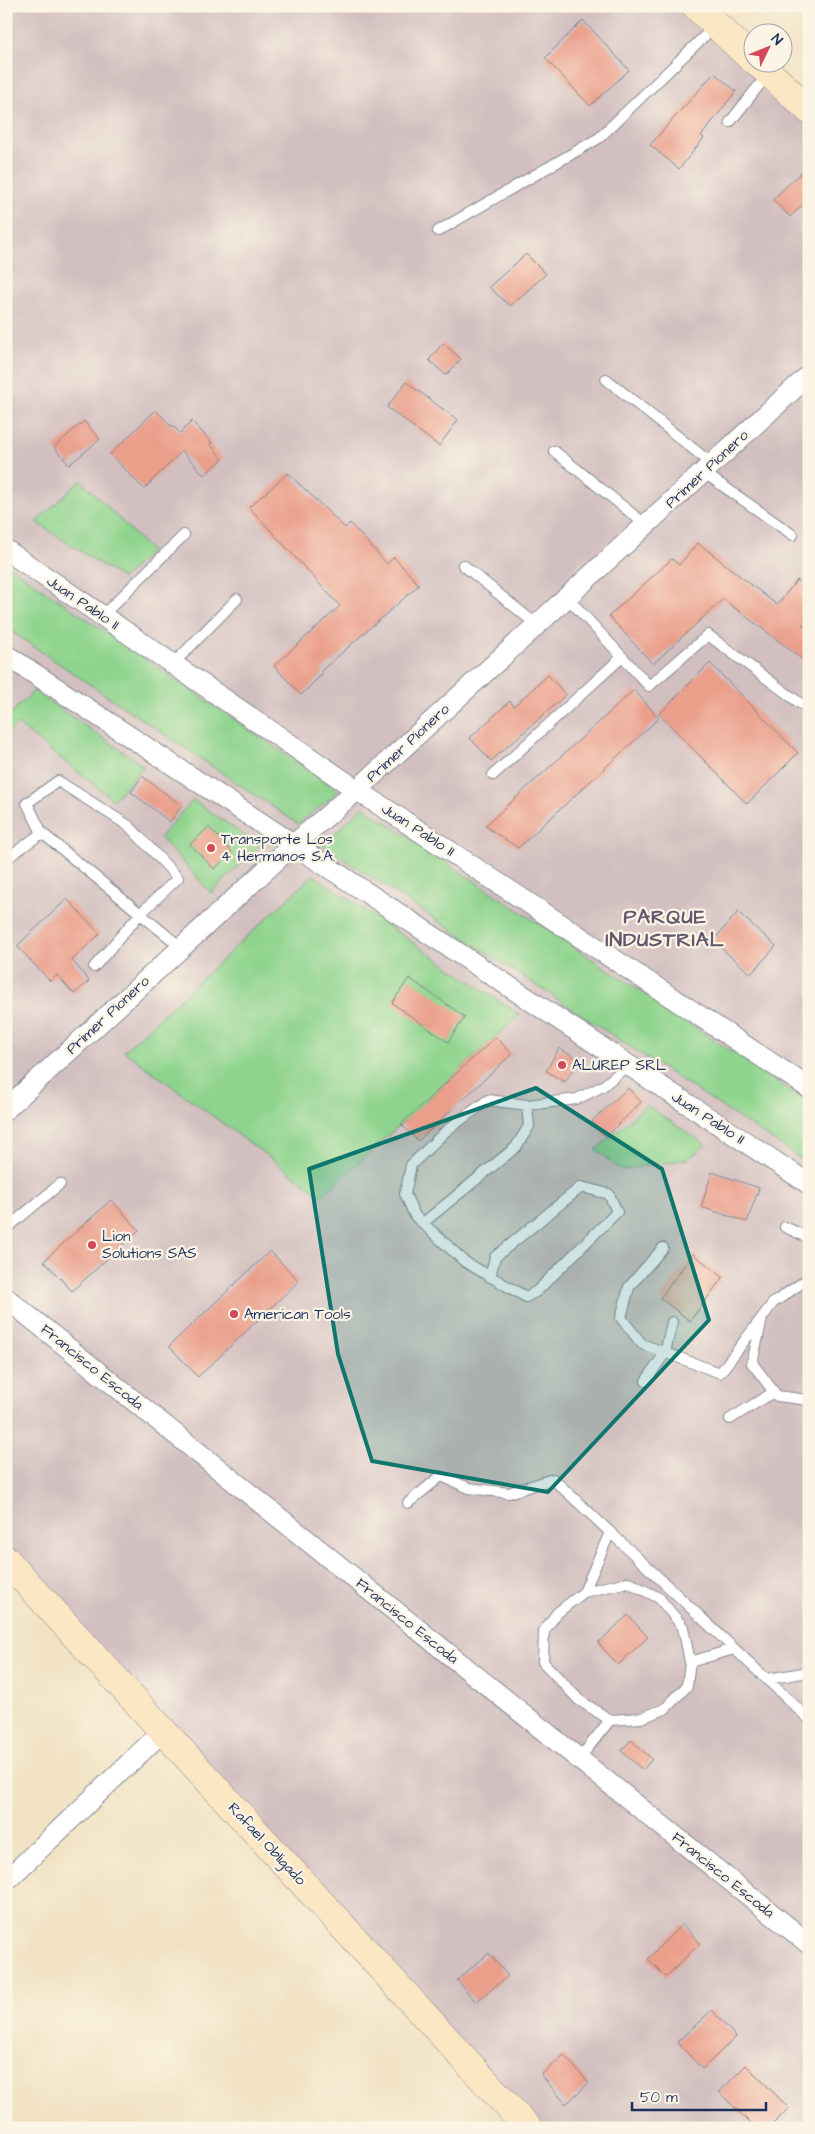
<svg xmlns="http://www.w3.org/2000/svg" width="815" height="2134" font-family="'Architects Daughter',sans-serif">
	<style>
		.industrial { fill: #d2bfc0 }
		.green { fill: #8fd48e; stroke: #558276 }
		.building { fill: #ea9f8b }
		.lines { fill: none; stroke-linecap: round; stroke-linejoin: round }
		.lane-casing { stroke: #868890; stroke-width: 12 }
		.street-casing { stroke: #868890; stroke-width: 22 }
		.secondary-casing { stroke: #868890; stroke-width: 29 }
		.lane { stroke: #fff; stroke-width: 10 }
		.street { stroke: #fff; stroke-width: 20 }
		.secondary { stroke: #fbe7c3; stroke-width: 28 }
		.marked { fill: #0f766e; fill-opacity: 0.2; stroke: #0f766e; stroke-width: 4; stroke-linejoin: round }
		.poi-dot { fill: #d1495b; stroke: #fcf5e5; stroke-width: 2 }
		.labels { text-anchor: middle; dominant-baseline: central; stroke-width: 4.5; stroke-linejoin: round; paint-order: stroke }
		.street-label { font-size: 15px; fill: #1b2f5e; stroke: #fcf5e5 }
		.poi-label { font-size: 15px; fill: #1b2f5e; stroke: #fcf5e5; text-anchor: start }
		.district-label { font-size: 20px; font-weight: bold; letter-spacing: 1px; fill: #63566e; stroke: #fcf5e5 }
	</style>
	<rect width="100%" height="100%" fill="#fcf5e5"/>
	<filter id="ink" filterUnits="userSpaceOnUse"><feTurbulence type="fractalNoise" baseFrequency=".02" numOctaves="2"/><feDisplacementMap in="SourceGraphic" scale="10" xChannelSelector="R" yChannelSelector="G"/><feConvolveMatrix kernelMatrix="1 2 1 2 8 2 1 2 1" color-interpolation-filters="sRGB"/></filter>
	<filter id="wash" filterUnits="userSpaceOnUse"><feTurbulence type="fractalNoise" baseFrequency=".0096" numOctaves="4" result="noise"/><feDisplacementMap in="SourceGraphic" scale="20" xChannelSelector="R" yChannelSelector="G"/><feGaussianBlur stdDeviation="1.12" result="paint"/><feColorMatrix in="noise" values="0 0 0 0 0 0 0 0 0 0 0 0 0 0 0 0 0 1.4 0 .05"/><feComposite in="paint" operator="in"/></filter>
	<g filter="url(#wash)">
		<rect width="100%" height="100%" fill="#f1e2c3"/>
		<!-- industrial -->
		<path class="industrial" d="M6 6H696L809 110V2128H528L6 1560Z"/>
		<!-- green -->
		<path class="green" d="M81 480 151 551 123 579 36 522Z
			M6 564 339 791 298 824 6 628Z
			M34 691 144 766 113 800 17 724 6 735V718Z
			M193 800 260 846 211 893 160 837Z
			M363 807 809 1103V1164L322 845Z
			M313 875 520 1015 322 1196 124 1051Z
			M646 1105 706 1145 688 1159 621 1170 596 1150Z"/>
		<g id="blocks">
			<!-- building -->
			<path class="building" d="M583 20 629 70 590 106 545 58Z
				M714 73 736 91 701 136 704 138 679 169 650 145Z
				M809 165V199L790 217 773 199Z
				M526 254 546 274 510 306 489 287Z
				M443 343 461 359 446 375 429 360Z
				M406 382 458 420 439 446 387 407Z
				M156 410 171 426 172 425 180 433 192 421 212 443 210 444 223 459 204 475 182 451 144 489 110 454Z
				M84 421 100 439 69 465 54 447Z
				M288 473 345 528 350 523 387 564 394 557 419 585 321 671 323 673 301 695 274 666 340 606 249 507Z
				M698 543 777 605 797 580 809 590V617L802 625 809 630V664L723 599 653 664 609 616 672 559 679 565Z
				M710 663 798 753 747 804 659 714Z
				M548 675 566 695 491 761 470 738 510 701 514 706Z
				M634 690 659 718 518 848 485 826Z
				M142 776 182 806 170 822 131 792Z
				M209 827 232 852 214 869 190 844Z
				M67 899 100 934 72 960 89 981 74 994 57 975 50 981 17 946Z
				M738 912 776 946 751 974 713 941Z
				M409 978 465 1017 448 1042 392 1003Z
				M496 1037 512 1054 418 1141 401 1124Z
				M559 1048 579 1060 565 1082 546 1071Z
				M628 1088 641 1102 606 1137 592 1121Z
				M712 1172 759 1188 747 1222 701 1207Z
				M111 1200 139 1230 72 1291 44 1261Z
				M270 1251 299 1281 198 1377 169 1346Z
				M693 1254 723 1277 690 1321 660 1298Z
				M628 1615 648 1637 618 1665 598 1643Z
				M631 1740 652 1759 643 1770 621 1751Z
				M682 1924 700 1943 666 1977 648 1959Z
				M489 1953 508 1976 476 2002 457 1980Z
				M712 2010 736 2037 702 2069 677 2042Z
				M564 2055 589 2083 566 2104 541 2075Z
				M746 2065 789 2108 769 2128H755L719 2092Z"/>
		</g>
	</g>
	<g filter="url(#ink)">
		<use href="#blocks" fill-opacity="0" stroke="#868890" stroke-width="1"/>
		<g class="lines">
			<!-- lane casing -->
			<g class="lane-casing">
				<path id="lane" d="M730 122 768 74
					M438 231 599 138 715 26
					M606 379 712 464
					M554 451 646 525
					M703 472 793 535
					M463 565 537 625
					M567 597 649 686 708 635 801 704
					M102 616 184 535
					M173 664 237 599
					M493 775 622 657
					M42 833 182 948
					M6 859 42 833 27 803 58 781 129 826 178 878 140 914 94 967
					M423 1223 516 1147 529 1126 527 1105
					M785 1227 809 1238
					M6 1229 60 1184
					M663 1248 629 1287 621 1318 642 1344 720 1373 773 1303 809 1278
					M490 1277 495 1257 581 1187 609 1194 617 1212 537 1291 526 1297 465 1262 415 1216 405 1194 411 1165 447 1130 488 1100 527 1105 577 1099 603 1086 628 1065
					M762 1319 752 1363 777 1396 809 1400
					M646 1381 665 1353 672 1322
					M730 1419 774 1392
					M408 1503 441 1476 469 1488 509 1493 553 1479 610 1532 584 1592
					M610 1532 809 1719
					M690 1662 734 1649
					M767 1679 809 1672
					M579 1759 610 1720 641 1718 665 1709 687 1686 690 1662 683 1627 659 1598 628 1582 584 1592 557 1613 544 1631 543 1662 579 1700 610 1720"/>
			</g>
			<!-- street casing -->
			<g class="street-casing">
				<path id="street" d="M6 550 357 790 809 1088
					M6 655 809 1184
					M6 1109 293 845 357 790 809 375
					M6 1298 809 1944
					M6 1881 163 1731"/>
			</g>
			<!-- secondary casing -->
			<g class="secondary-casing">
				<path id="secondary" d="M696 6 752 59
					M757 62 809 110
					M6 1560 528 2128"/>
			</g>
			<!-- lane -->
			<use href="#lane" class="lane"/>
			<!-- street -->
			<use href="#street" class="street"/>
			<!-- secondary -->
			<use href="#secondary" class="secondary"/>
		</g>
	</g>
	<!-- marked area -->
	<path class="marked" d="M536 1088 662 1169 709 1320 548 1492 372 1461 338 1354 309 1169Z"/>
	<!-- markers -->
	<g class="poi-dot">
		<circle cx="211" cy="848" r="5"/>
		<circle cx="562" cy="1065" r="5"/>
		<circle cx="92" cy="1245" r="5"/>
		<circle cx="234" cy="1314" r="5"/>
	</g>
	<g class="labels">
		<!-- street labels -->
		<g class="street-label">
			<text transform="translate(707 469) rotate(-43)">Primer Pionero</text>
			<text transform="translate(83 603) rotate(34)">Juan Pablo II</text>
			<text transform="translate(408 743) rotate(-43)">Primer Pionero</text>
			<text transform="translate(418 830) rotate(33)">Juan Pablo II</text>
			<text transform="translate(108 1015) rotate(-43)">Primer Pionero</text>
			<text transform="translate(708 1118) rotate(33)">Juan Pablo II</text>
			<text transform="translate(92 1367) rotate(39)">Francisco Escoda</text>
			<text transform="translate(407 1621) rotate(39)">Francisco Escoda</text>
			<text transform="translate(267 1844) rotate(47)">Rafael Obligado</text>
			<text transform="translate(723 1875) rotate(39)">Francisco Escoda</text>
		</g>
		<!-- poi labels -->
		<g class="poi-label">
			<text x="221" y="839">Transporte Los<tspan x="221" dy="17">4 Hermanos S.A.</tspan></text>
			<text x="572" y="1065">ALUREP SRL</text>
			<text x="102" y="1236">Lion<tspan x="102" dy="17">Solutions SAS</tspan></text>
			<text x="244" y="1314">American Tools</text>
		</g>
		<!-- district labels -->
		<g class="district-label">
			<text x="665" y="917">PARQUE<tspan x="665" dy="23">INDUSTRIAL</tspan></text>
		</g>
	</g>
	<!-- margin -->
	<rect width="815" height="2134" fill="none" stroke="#fcf5e5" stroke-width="25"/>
	<!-- north arrow -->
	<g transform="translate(768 48) rotate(47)"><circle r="24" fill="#fcf5e5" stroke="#a2a6af"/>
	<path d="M0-4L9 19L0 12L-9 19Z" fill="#d1495b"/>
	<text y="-8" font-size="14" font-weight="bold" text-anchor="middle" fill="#1b2f5e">N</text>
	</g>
	<!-- scale -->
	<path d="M632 2102v8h134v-8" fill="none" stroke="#1b2f5e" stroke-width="2.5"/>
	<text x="640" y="2102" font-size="15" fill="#1b2f5e" stroke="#fcf5e5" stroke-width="4" paint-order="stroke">50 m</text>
</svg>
